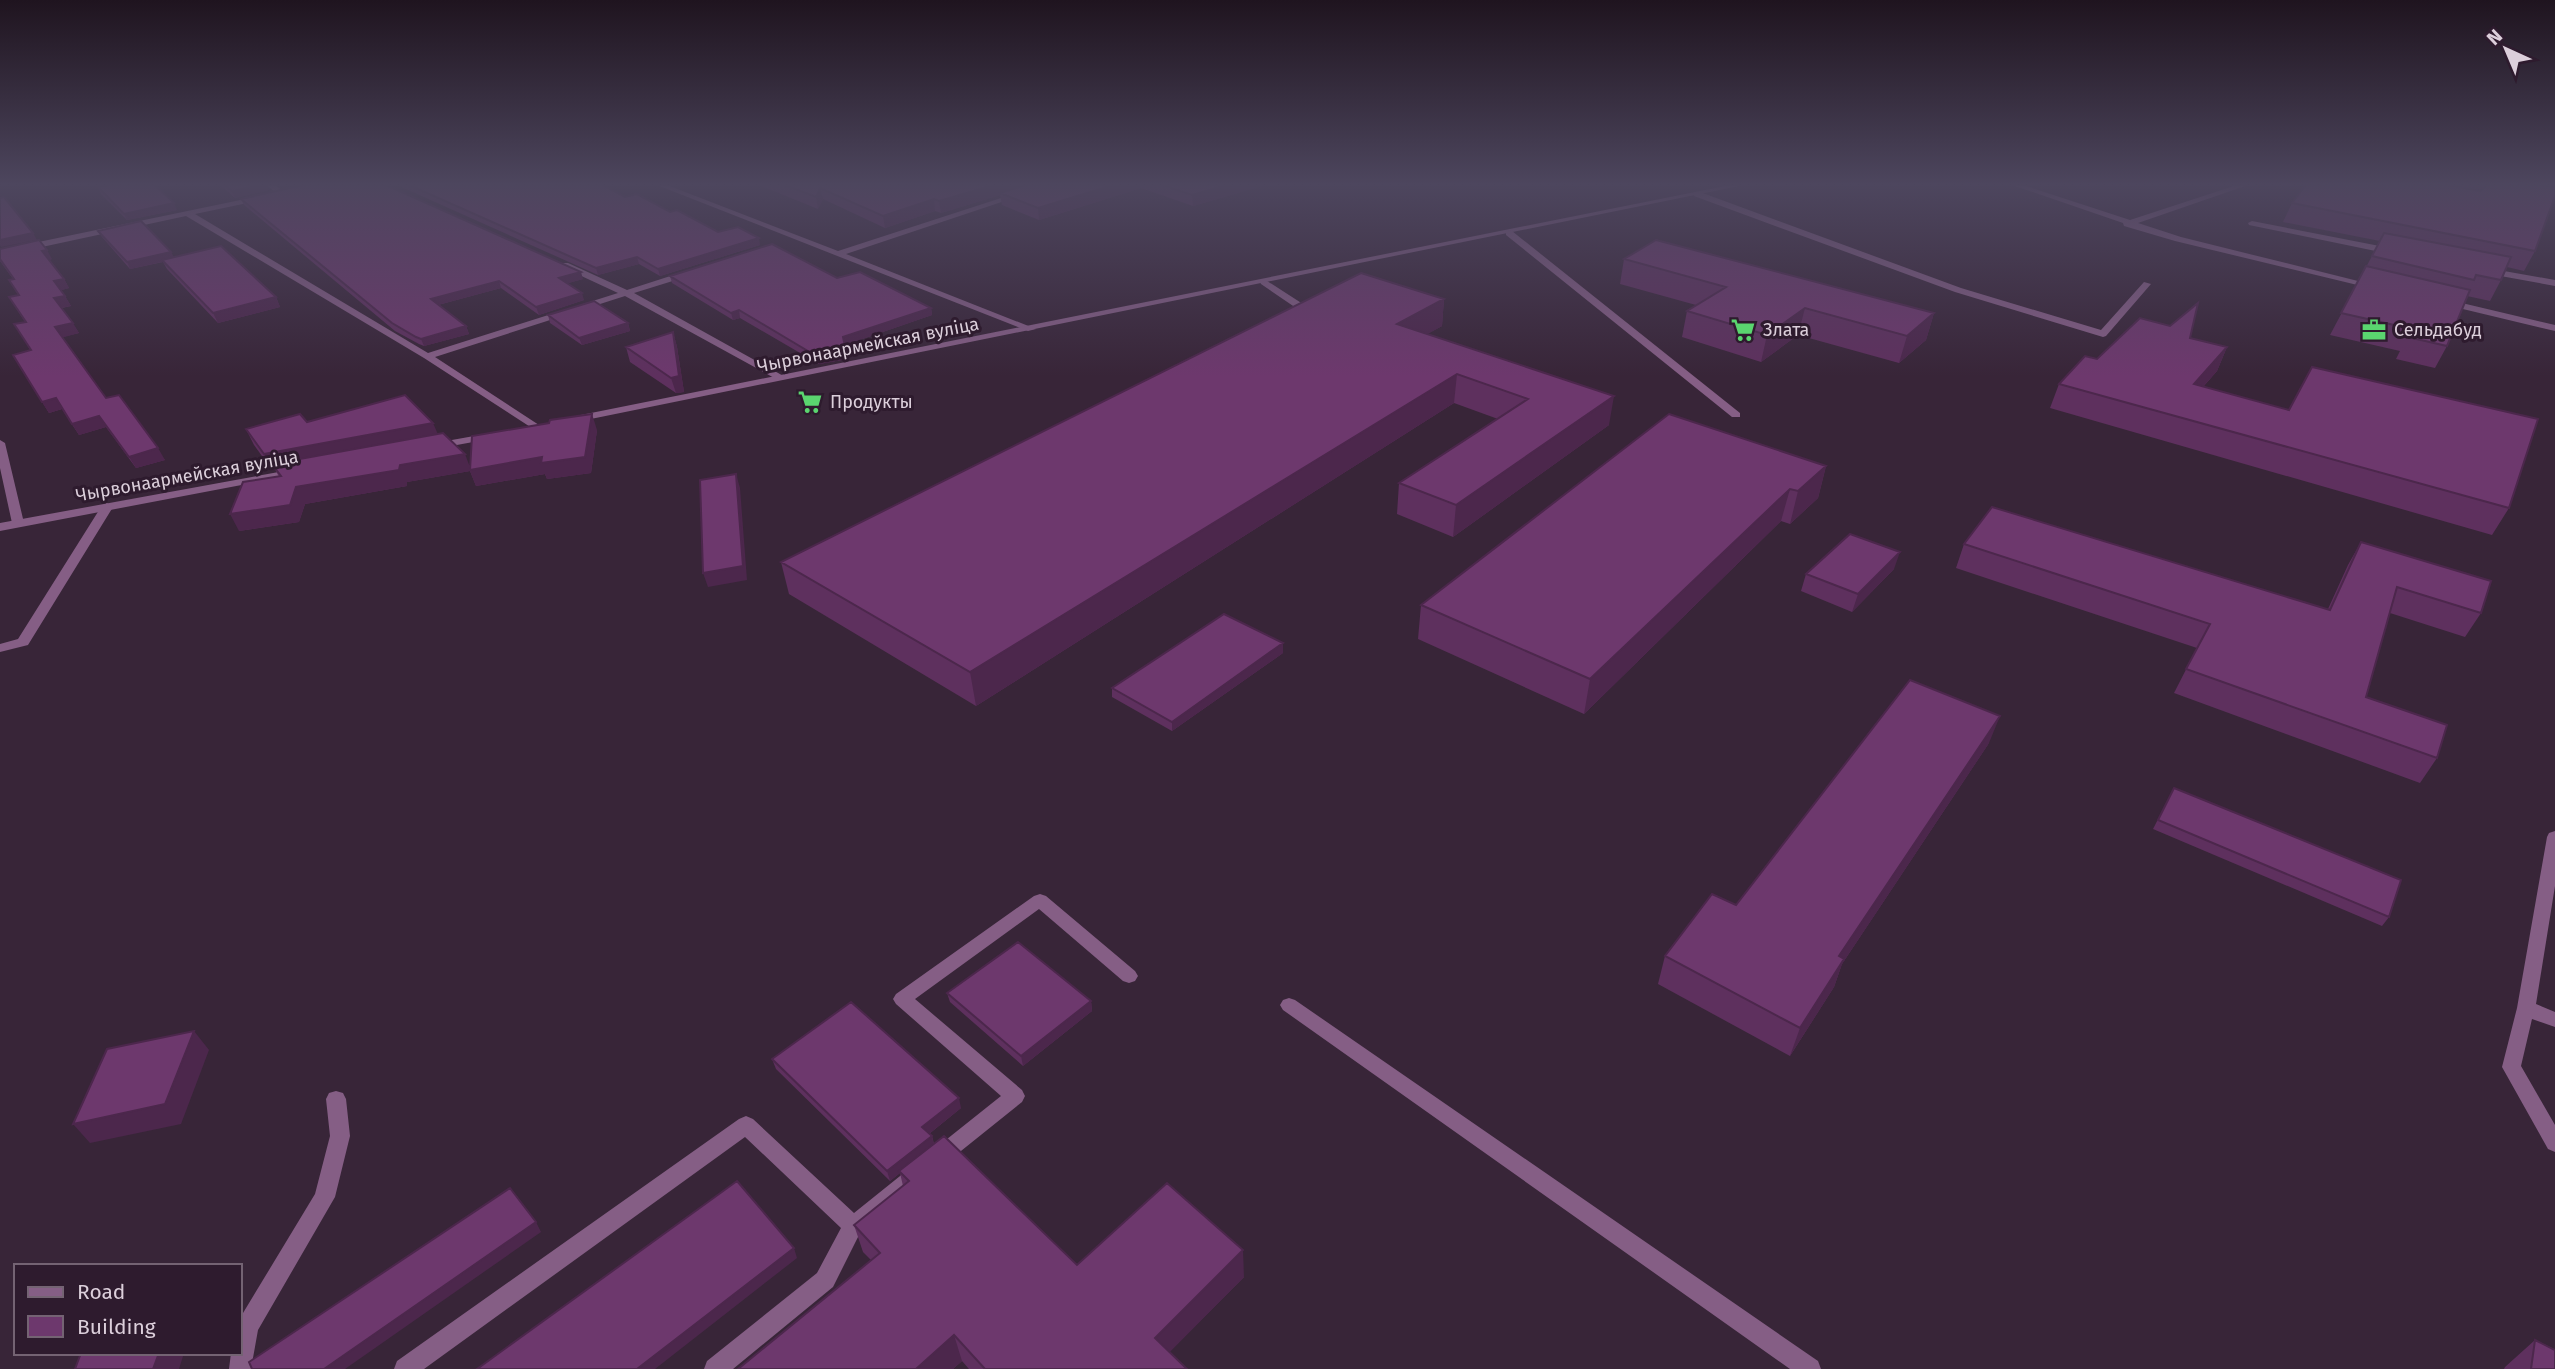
<svg xmlns="http://www.w3.org/2000/svg" width="2555" height="1369" font-family="'Fira Sans',sans-serif">
	<style>
		.lines { fill: none; stroke-linecap: round; stroke-linejoin: round }
		.service { fill: #855e85; fill-rule: evenodd }
		.minor { fill: #855e85; fill-rule: evenodd }
		.tertiary { fill: #855e85; fill-rule: evenodd }
		.wall { fill: #5e305e }
		.shaded-wall { fill: #4c274c }
		.building { fill: #6d386d; stroke: #4c274c; stroke-width: 2 }
		.labels { text-anchor: middle; dominant-baseline: central; stroke-width: 6; stroke-linejoin: round; paint-order: stroke }
		.far-poi-label { font-size: 18px; fill: #dccfdb; stroke: #2e1b2e; text-anchor: start }
		.far-street-label { font-size: 18px; fill: #dccfdb; stroke: #2e1b2e }
	</style>
	<rect width="100%" height="100%" fill="#382538"/>
	<g class="lines">
		<!-- service -->
		<path class="service" d="M266 185H275L286 193 279 195Z
			M2012 185H2023L2130 220 2237 185H2248L2138 223 2181 237 2378 286 2374 289 2175 241 2124 226 2123 223Z
			M1694 192H1700L1961 288 2101 330 2144 282 2151 284 2106 336 2103 337 1955 292 1694 196Z
			M2252 221 2395 249 2399 252 2395 255 2249 225 2248 223Z
			M1506 231H1512L1740 413V417H1732L1506 235Z
			M2487 268 2555 280V286L2484 273V269Z
			M1264 279 1306 306 1313 304 1318 307 1308 312H1302L1261 284 1260 282Z
			M2445 299 2555 325V331L2442 304V300Z
			M107 503 113 507 28 645 0 652V644L18 639 101 507Z
			M2555 831V886L2536 1004 2555 1012V1027L2532 1019 2521 1066 2555 1125V1152L2548 1149 2502 1067 2517 1008 2547 837 2549 833Z
			M1040 894 1046 896 1135 971 1138 976 1135 981 1129 983 1123 981 1039 909 915 999 1022 1090 1025 1096 1022 1102 946 1163 939 1166 932 1163 929 1157 932 1151 1001 1096 896 1004 893 999 896 994 1034 896Z
			M1289 998 1295 1000 1818 1361 1821 1369H1790L1283 1010 1280 1005 1283 1000Z
			M336 1091 343 1093 346 1099 350 1136 335 1197 258 1330 251 1369H229L231 1353H240V1318L315 1194 330 1136 326 1099 329 1093Z
			M746 1116 753 1119 854 1213 910 1168 917 1165 924 1168 927 1174 924 1180 860 1233 833 1287 733 1369H704L707 1361 817 1273 841 1228 745 1137 424 1369H394L397 1361 739 1119Z"/>
		<!-- minor -->
		<path class="minor" d="M657 185H667L838 251 1041 185H1052L846 254 1036 329 1028 331Z
			M259 196 263 198 262 200 195 214 428 353 618 293 562 267V263H568L627 290 689 270 693 273 692 275 634 293 787 378 778 380 625 296 435 357 539 425V429L535 430 424 358 186 216 0 256V250Z
			M0 440 5 443 24 523 18 527 12 523 0 468Z"/>
		<!-- tertiary -->
		<path class="tertiary" d="M1730 185H1744L576 422 571 419 576 416Z
			M491 433 495 434V438L435 449 430 446 435 443Z
			M295 469 301 472 299 474 0 531V523Z"/>
	</g>
	<!-- wall -->
	<path class="wall" d="M220 185H266L269 190 235 198Z
		M397 185H603L625 197 670 212 718 232 760 245 660 276 639 264 598 275Z
		M759 185H1265L1193 206 1141 188 1039 220 1002 205 1000 195 941 213 935 211 885 228 823 199 818 209Z
		M2306 185H2555V196L2535 251 2524 271 2507 267 2501 280 2490 301 2467 296 2447 346 2435 368 2396 359 2400 351 2330 335 2380 241 2283 222 2292 203Z
		M98 187 177 210 127 220 101 194Z
		M241 199 583 279 568 283 584 300 539 315 501 288 438 305 466 326 469 334 424 346 419 344 395 331 244 205Z
		M98 231 174 257 276 297 280 307 218 323 167 269 163 262 130 269 102 237Z
		M0 249 52 259 49 260 64 279 69 288 61 290 71 306 62 308 79 333 62 337 106 398 165 460 136 468 106 427 79 435 62 409 49 413 13 355 31 351 14 324 25 322 9 297 18 295 9 280 13 279 0 261Z
		M1624 259 1934 313 1926 340 1899 363 1798 335 1761 362 1682 337 1687 311 1696 305 1620 284Z
		M670 276 837 278 931 308 932 315 845 345 847 359 819 364 740 318 733 320 672 283Z
		M1444 299 1442 326 1427 334 1609 425 1453 537 1397 514 1399 483 1498 419 1454 403 976 706 789 594 781 562Z
		M548 315 628 323 630 331 582 345 550 323Z
		M673 332 677 347 684 392 676 393 630 362 626 347Z
		M2190 338 2227 347 2217 371 2203 387 2509 508 2492 535 2050 408 2059 384Z
		M307 422 438 434 470 466 597 430 591 473 547 479 545 474 476 486 470 471 407 482V486L305 504 299 522 239 531 279 477 275 469 272 470 254 445 246 429Z
		M1826 466 1818 498 1790 524 1781 521 1584 714 1418 639 1421 605Z
		M2361 542 2481 613 2465 637 2390 613 2366 697 2437 758 2420 783 2174 693 2197 648 1956 568 1964 544 2328 609 2348 565Z
		M1894 569 1852 612 1801 591 1806 574Z
		M1283 653 1172 731 1112 697V688Z
		M1989 743 1842 964 1834 987 1790 1056 1658 984 1665 956 1736 905Z
		M2174 788 2389 917 2382 926 2153 829Z
		M947 993 1091 1001 1092 1011 1023 1066 950 1002Z
		M772 1059 961 1108 929 1134 932 1136 934 1144 1077 1265 1244 1277 1169 1352 1187 1369H969L962 1361 953 1369H738L871 1260 863 1252 854 1225 903 1186 900 1173 890 1181 776 1069Z
		M2535 1340 2555 1369H2504L2505 1367Z"/>
	<!-- shaded-wall -->
	<path class="shaded-wall" d="M262 185H266L269 190 235 198 232 191Z
		M282 185H295L283 187Z
		M994 185H1033L1000 193V195L941 213 939 201Z
		M1113 185H1140L1141 188 1039 220 1038 208Z
		M1227 185H1265L1193 206 1192 195Z
		M820 188 823 199 818 209 816 197Z
		M934 199 935 211 885 228 883 216Z
		M174 203 177 210 127 220 124 214Z
		M33 233 37 240 1 247 0 245V240Z
		M759 238 760 245 660 276 658 269Z
		M47 250 52 259 47 260 42 251Z
		M171 252 175 259 130 269 127 262Z
		M637 257 639 264 598 275 596 268Z
		M581 272 583 279 562 285 559 278Z
		M64 279 69 288 59 291 54 281Z
		M499 281 501 288 434 306 431 299Z
		M582 293 584 300 539 315 536 307Z
		M65 296 71 306 60 308 54 298Z
		M276 297 280 307 218 323 213 313Z
		M1444 299 1442 326 1395 352 1397 324Z
		M931 308 932 315 845 345 847 359 819 364 818 357 843 337Z
		M1805 308 1798 335 1761 362 1767 335Z
		M739 310 740 318 733 320 731 313Z
		M1934 313 1926 340 1899 363 1907 336Z
		M73 323 79 333 61 338 55 327Z
		M628 323 630 331 582 345 579 338Z
		M466 326 469 334 424 346 421 339Z
		M673 332 677 347 684 392 676 393 671 378Z
		M2227 347 2217 371 2183 409 2194 384Z
		M1457 374 1454 403 976 706 970 672Z
		M1614 396 1609 425 1453 537 1456 505Z
		M56 398 62 409 49 413 42 402Z
		M592 414 597 430 591 473 547 479 545 474 476 486 470 471 407 482V486L305 504 299 522 239 531 230 514 296 487 400 465 465 454 471 470 542 457Z
		M99 416 106 427 79 435 72 424Z
		M433 423 440 439 272 464 275 469 272 470 264 454Z
		M158 448 165 460 136 468 129 457Z
		M1826 466 1818 498 1790 524 1798 491Z
		M736 474 740 488 747 580 708 587 703 573Z
		M1790 489 1781 521 1584 714 1590 679Z
		M1900 552 1894 569 1852 612 1858 594Z
		M1283 643V653L1172 731V722Z
		M2000 716 1989 743 1842 964 1834 987 1790 1056 1800 1028 1839 956Z
		M1091 1001 1092 1011 1023 1066 1021 1056Z
		M194 1031 209 1050 181 1124 90 1143 73 1124Z
		M959 1098 961 1108 925 1137 922 1127Z
		M932 1136 934 1146 899 1171 900 1173 890 1181 887 1171Z
		M536 1222 541 1232 345 1369H324Z
		M794 1248 797 1258 655 1369H637Z
		M1243 1250 1244 1277 1158 1364 1155 1338Z
		M954 1335 962 1361 953 1369H916Z
		M159 1353H184L179 1369H153Z"/>
	<!-- building -->
	<path class="building" d="M110 185H155L174 203 124 214 98 187Z
		M225 185H262L232 191Z
		M303 185H386L581 272 559 278 582 293 536 307 499 281 431 299 466 326 421 339 416 337 392 323 241 199Z
		M409 185H603L625 197 637 194 670 212 677 210 718 232 738 227 759 238 658 269 637 257 596 268Z
		M785 185H994L939 201 934 199 883 216 820 188 816 197Z
		M1025 185H1113L1038 208 1000 193Z
		M1163 185H1227L1192 195Z
		M2306 185H2448L2480 191 2487 185H2485H2540L2555 187V196L2535 251 2292 203Z
		M4 197 33 233 0 240V198Z
		M141 221 171 252 127 262 98 231Z
		M2384 233 2511 257 2501 280 2476 275 2474 280 2372 256Z
		M39 240 47 250 42 251 64 279 54 281 65 296 54 298 73 323 55 327 106 398 119 395 158 448 129 457 99 416 72 424 56 398 42 402 13 355 31 350 14 324 26 322 9 297 19 295 9 280 14 279 0 259V249Z
		M1656 240 1934 313 1907 336 1805 308 1767 335 1687 311 1726 287 1624 259Z
		M772 244 837 278 860 272 931 308 843 337 846 351 818 357 739 310 731 313 670 276Z
		M221 246 276 297 213 313 162 260Z
		M2366 266 2470 290 2447 346 2408 337 2412 329 2341 313Z
		M1361 273 1444 299 1397 324 1614 396 1456 505 1399 483 1528 399 1457 374 970 672 781 562Z
		M594 301 628 323 579 338 548 315Z
		M2198 303 2190 338 2227 347 2194 384 2289 410 2312 367 2538 419 2509 508 2059 384 2085 356 2097 359 2140 318 2170 326Z
		M673 332 679 376 671 378 626 347Z
		M405 395 433 423 264 454 246 429 300 414 307 422Z
		M592 414 585 457 541 463 542 457 470 470 472 436 549 423 550 420Z
		M1669 414 1826 466 1798 491 1790 489 1590 679 1421 605Z
		M443 433 465 454 400 465 399 470 296 487 290 505 230 514 243 482 281 476 272 464Z
		M736 474 743 566 703 573 700 480Z
		M1992 507 2330 610 2361 542 2491 581 2481 613 2397 587 2366 697 2447 725 2437 758 2186 669 2210 624 1964 544Z
		M1850 534 1900 552 1858 594 1806 574Z
		M1224 614 1283 643 1172 722 1112 688Z
		M1910 680 2000 716 1839 956 1844 959 1800 1028 1665 956 1712 894 1736 905Z
		M2174 788 2401 880 2389 917 2158 820Z
		M1018 942 1091 1001 1021 1056 947 993Z
		M851 1002 959 1098 922 1127 932 1136 887 1171 772 1059Z
		M194 1031 165 1104 73 1124 107 1049Z
		M944 1136 1077 1265 1167 1183 1243 1250 1155 1338 1187 1369H985L954 1335 916 1369H738L880 1253 854 1225 909 1181 899 1171Z
		M737 1181 794 1248 637 1369H477Z
		M510 1188 536 1222 324 1369H252L249 1362Z
		M2535 1340 2555 1350V1369H2531Z
		M81 1353H159L153 1369H75Z"/>
	<!-- sky -->
	<linearGradient id="sky" x2="0" y2="1"><stop stop-color="#1f141f"/><stop offset="0.49" stop-color="#4d465e"/><stop offset="1" stop-color="#4d465e" stop-opacity="0"/></linearGradient>
	<rect width="2555" height="376" fill="url(#sky)"/>
	<!-- icons -->
	<defs>
		<g id="supermarket-bare" transform="scale(1.89)"><path d="M-6-5.5h2.5l.6 2H6L4.5 2H-2.5L-4.4-4H-6ZM-1.5 3.2a1.3 1.3 0 1 0 .1 0ZM3 3.2a1.3 1.3 0 1 0 .1 0Z" fill="#5ad56f" stroke="#2e1b2e" stroke-width="2.5" paint-order="stroke"/></g>
		<g id="office-bare" transform="scale(1.89)"><path d="M-6-3h4V-5.5h4V-3h4V5H-6ZM-1-4.5V-3h2v-1.5ZM-6 0V1H6V0Z" fill="#5ad56f" stroke="#2e1b2e" stroke-width="2.5" paint-order="stroke"/></g>
	</defs>
	<g fill-rule="evenodd">
		<use href="#supermarket-bare" x="1743" y="330"/>
		<use href="#office-bare" x="2374" y="330"/>
		<use href="#supermarket-bare" x="810" y="402"/>
	</g>
	<g class="labels">
		<!-- far-poi labels -->
		<g class="far-poi-label">
			<text x="1763" y="330">Злата</text>
			<text x="2394" y="330">Сельдабуд</text>
			<text x="830" y="402">Продукты</text>
		</g>
		<!-- far-street labels -->
		<g class="far-street-label">
			<text transform="translate(868 345) rotate(-11)">Чырвонаармейская вуліца</text>
			<text transform="translate(187 476) rotate(-10)">Чырвонаармейская вуліца</text>
		</g>
	</g>
	<!-- legend -->
	<rect x="14" y="1264" width="228" height="91" fill="#2e1b2e" stroke="#746373" stroke-width="2"/>
	<rect x="28" y="1287" width="35" height="10" fill="#855e85" stroke="#746373" stroke-width="2"/>
	<text x="77" y="1299" font-size="21" fill="#dccfdb">Road</text>
	<rect x="28" y="1316" width="35" height="21" fill="#6d386d" stroke="#746373" stroke-width="2"/>
	<text x="77" y="1334" font-size="21" fill="#dccfdb">Building</text>
	<!-- north arrow -->
	<g transform="translate(2506 49) rotate(316)" stroke="#2e1b2e" stroke-width="5" paint-order="stroke">
	<path d="M0-5L12 26L0 18L-12 26Z" fill="#dccfdb"/>
	<text y="-10" font-size="19" font-weight="bold" text-anchor="middle" fill="#dccfdb">N</text>
	</g>
</svg>
